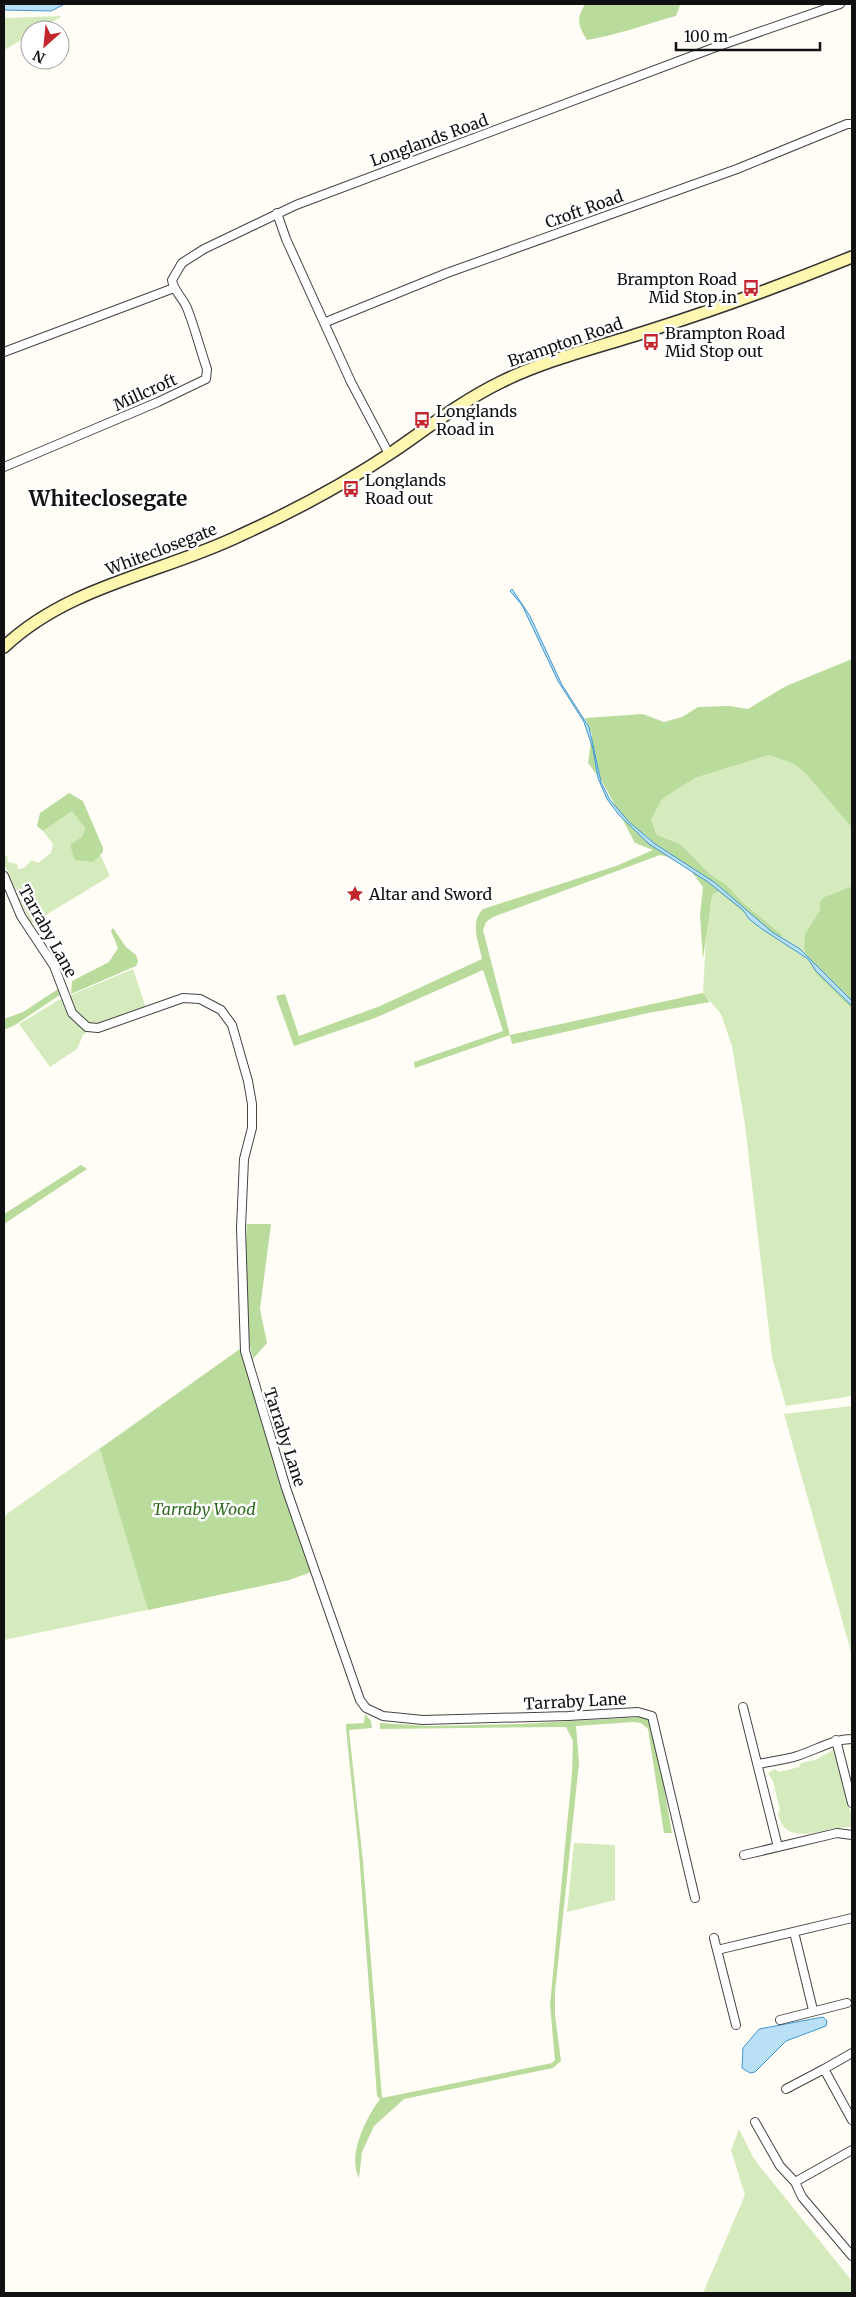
<svg xmlns="http://www.w3.org/2000/svg" width="856" height="2297" font-family="Merriweather,serif">
	<style>
		.green { fill: #d5ebbd }
		.forest { fill: #b9dc9c }
		.water { fill: #b9e0f7; stroke: #3f96cf }
		.lines { fill: none; stroke-linecap: round; stroke-linejoin: round }
		.minor-casing { stroke: #444; stroke-width: 10 }
		.secondary-casing { stroke: #333; stroke-width: 14 }
		.minor { stroke: #fff; stroke-width: 8 }
		.secondary { stroke: #fff6b0; stroke-width: 11 }
		.labels { text-anchor: middle; dominant-baseline: central; stroke-width: 5; stroke-linejoin: round; paint-order: stroke }
		.street-label { font-size: 16px; fill: #111; stroke: #fff }
		.poi-label { font-size: 16px; fill: #111; stroke: #fff; text-anchor: start }
		.park-label { font-size: 16px; font-style: italic; fill: #2f6b1f; stroke: #fff }
		.district-label { font-size: 21px; font-weight: bold; fill: #111; stroke: #fff }
	</style>
	<rect width="100%" height="100%" fill="#fffdf5"/>
	<!-- green -->
	<path class="green" d="M62 16 39 30H30V35L4 50V18Z
		M769 755 794 764 806 774 852 828V883L850 887 824 897 820 902 821 910 805 934 816 974 852 1009V1396L786 1406 772 1357 745 1125 732 1046 721 1014 703 993 707 920 713 894 720 892 781 934 742 902 727 885 711 875 680 844 657 835 651 820 662 799 695 778Z
		M72 810 85 827 82 837 100 854 110 876 31 924 4 864V857L7 856 8 862 17 864 18 869 24 868 32 860 38 863 51 853 53 844 43 831Z
		M133 969 146 1008 94 1027 83 1035 77 1049 50 1067 19 1024 57 1001Z
		M240 1349 311 1572 289 1580 4 1640V1516Z
		M852 1406V1655L784 1414Z
		M835 1749 852 1818V1827C827 1825 785 1851 778 1813L780 1810 773 1781 768 1773 775 1769 779 1772 799 1767 801 1763 815 1760Z
		M574 1843 615 1845V1900L567 1912Z
		M739 2129 754 2159 852 2281V2293H703L745 2195 731 2150Z"/>
	<!-- forest -->
	<path class="forest" d="M585 4H680V5L676 16C646 24 618 35 587 40 578 26 576 19 585 4Z
		M852 659V828L806 774 794 764 769 755 695 778 662 799 651 820 657 835 680 844 711 875 727 885 742 902 781 934V939L757 923 719 892 713 894 711 902 703 959 700 915 703 887C691 870 682 859 660 855L493 917 486 922 483 930 510 1035 703 993 710 1002 648 1013 512 1044 510 1035 415 1068 414 1062 503 1031 483 970 375 1018 294 1046 276 996 285 994 299 1036 380 1006 482 959C479 942 469 923 483 909L616 866 653 850 635 843 603 783 588 763 592 734 585 718 643 714 664 722 682 717 698 707 729 706 748 709 786 686Z
		M69 793 83 801 103 848V852L93 862 75 860 70 845 82 837 85 828 72 811 43 831 37 826 40 813Z
		M852 883V1009L816 974 804 949 805 934 820 910V902L824 897 850 887Z
		M113 928 126 947 136 955 138 962 136 966 71 994 72 981 109 962 118 948 111 931Z
		M58 989 60 995 15 1025 4 1030V1019L23 1012Z
		M81 1165 87 1169 4 1224V1214Z
		M247 1224H271L260 1309 267 1343 253 1359C242 1314 245 1270 247 1224Z
		M240 1349 311 1572 289 1580 148 1610 100 1449Z
		M365 1714 371 1721 372 1728 349 1730 363 1862 382 2098 552 2063 555 2060 550 2005 572 1773 573 1741 566 1727 380 1729V1723L429 1726 520 1724 644 1717 650 1720 653 1725 672 1833H664L648 1729 641 1723 634 1722 576 1726 579 1763 555 1992V2015L561 2061 553 2068 404 2099 374 2126 362 2152 359 2178C347 2155 366 2118 380 2099L377 2096 359 1853 346 1729V1724L364 1723Z"/>
	<!-- water -->
	<path class="water" d="M4 4H65L51 11 4 10Z
		M512 589 530 616 562 685 589 727 601 782 610 800 629 822 655 844 714 882 772 932 800 949 852 1001V1006L816 971 808 959 762 929 749 919 743 910 708 882 649 844 619 815 607 799 598 778 593 749 584 722 558 681 522 605 510 591Z
		M823 2017 827 2021 826 2026 786 2041 755 2072 750 2073 742 2068 743 2048 759 2029Z"/>
	<g class="lines">
		<!-- minor casing -->
		<g class="minor-casing">
			<path id="minor" d="M277 213 286 239 351 382 389 454
				M326 322 447 273 737 169 847 124H852
				M4 352 174 288
				M4 467 158 402 206 379 207 369C200 349 195 328 187 308 183 298 173 290 172 280L182 263 204 249 296 205 716 47 840 4
				M4 876 21 916 54 966 72 1013 87 1027 98 1028 183 998 200 999 221 1010 232 1025 248 1081 252 1104V1128L244 1159 241 1228 245 1351 286 1488 360 1700 366 1708 383 1716 423 1720 568 1716 638 1712 652 1716 695 1898
				M743 1707 778 1847
				M836 1740 852 1803
				M759 1764C771 1761 785 1760 797 1756 816 1750 833 1739 852 1739
				M744 1855 837 1833 852 1835
				M794 1932 813 2010
				M714 1938 736 2025
				M717 1950 852 1918
				M780 2020 847 2003
				M852 2053 824 2069 852 2120
				M786 2089 824 2069
				M755 2122 780 2166 795 2182 802 2197 852 2256
				M795 2182 852 2150"/>
		</g>
		<!-- secondary casing -->
		<g class="secondary-casing">
			<path id="secondary" d="M4 647C69 585 163 573 241 535 294 511 346 483 394 451 429 427 462 401 501 382 547 359 600 347 648 331 717 309 785 284 852 257"/>
		</g>
		<!-- minor -->
		<use href="#minor" class="minor"/>
		<!-- secondary -->
		<use href="#secondary" class="secondary"/>
	</g>
	<!-- icons -->
	<defs>
		<g id="bus-bare" transform="scale(1.35)"><path d="M-5-6H5V4H4V6H2V4H-2V6H-4V4H-5ZM-3.5-4V0h7V-4ZM-3.5 1.2v1.5H-2V1.2ZM2 1.2v1.5H3.5V1.2Z" fill="#c4262e" stroke="#fff" stroke-width="2.5" paint-order="stroke"/></g>
		<g id="sight-bare" transform="scale(1.35)"><path d="M0-6L1.8-2.2L6-1.7L2.9 1.2L3.7 5.4L0 3.3L-3.7 5.4L-2.9 1.2L-6-1.7L-1.8-2.2Z" fill="#c4262e" stroke="#fff" stroke-width="2.5" paint-order="stroke"/></g>
	</defs>
	<g fill-rule="evenodd">
		<use href="#bus-bare" x="751" y="288"/>
		<use href="#bus-bare" x="651" y="342"/>
		<use href="#bus-bare" x="422" y="420"/>
		<use href="#bus-bare" x="351" y="489"/>
		<use href="#sight-bare" x="355" y="894"/>
	</g>
	<g class="labels">
		<!-- street labels -->
		<g class="street-label">
			<text transform="translate(429 140) rotate(-20)">Longlands Road</text>
			<text transform="translate(584 209) rotate(-20)">Croft Road</text>
			<text transform="translate(565 342) rotate(-19)">Brampton Road</text>
			<text transform="translate(145 392) rotate(-24)">Millcroft</text>
			<text transform="translate(161 549) rotate(-21)">Whiteclosegate</text>
			<text transform="translate(48 931) rotate(61)">Tarraby Lane</text>
			<text transform="translate(285 1437) rotate(72)">Tarraby Lane</text>
			<text transform="translate(575 1701) rotate(-3)">Tarraby Lane</text>
		</g>
		<!-- poi labels -->
		<g class="poi-label">
			<text x="737" y="279" text-anchor="end">Brampton Road<tspan x="737" dy="18">Mid Stop in</tspan></text>
			<text x="665" y="333">Brampton Road<tspan x="665" dy="18">Mid Stop out</tspan></text>
			<text x="436" y="411">Longlands<tspan x="436" dy="18">Road in</tspan></text>
			<text x="365" y="480">Longlands<tspan x="365" dy="18">Road out</tspan></text>
			<text x="369" y="894">Altar and Sword</text>
		</g>
		<!-- park labels -->
		<g class="park-label">
			<text x="204" y="1509">Tarraby Wood</text>
		</g>
		<!-- district labels -->
		<g class="district-label">
			<text x="108" y="498">Whiteclosegate</text>
		</g>
	</g>
	<!-- border -->
	<rect width="856" height="2297" fill="none" stroke="#111111" stroke-width="10"/>
	<!-- north arrow -->
	<g transform="translate(45 45) rotate(207)"><circle r="24" fill="#ffffff" stroke="#a0a0a0"/>
	<path d="M0-4L9 19L0 12L-9 19Z" fill="#c4262e"/>
	<text y="-8" font-size="14" font-weight="bold" text-anchor="middle" fill="#111111">N</text>
	</g>
	<!-- scale -->
	<path d="M676 42v8h144v-8" fill="none" stroke="#111111" stroke-width="2.5"/>
	<text x="684" y="42" font-size="15" fill="#111111" stroke="#ffffff" stroke-width="4" paint-order="stroke">100 m</text>
</svg>
